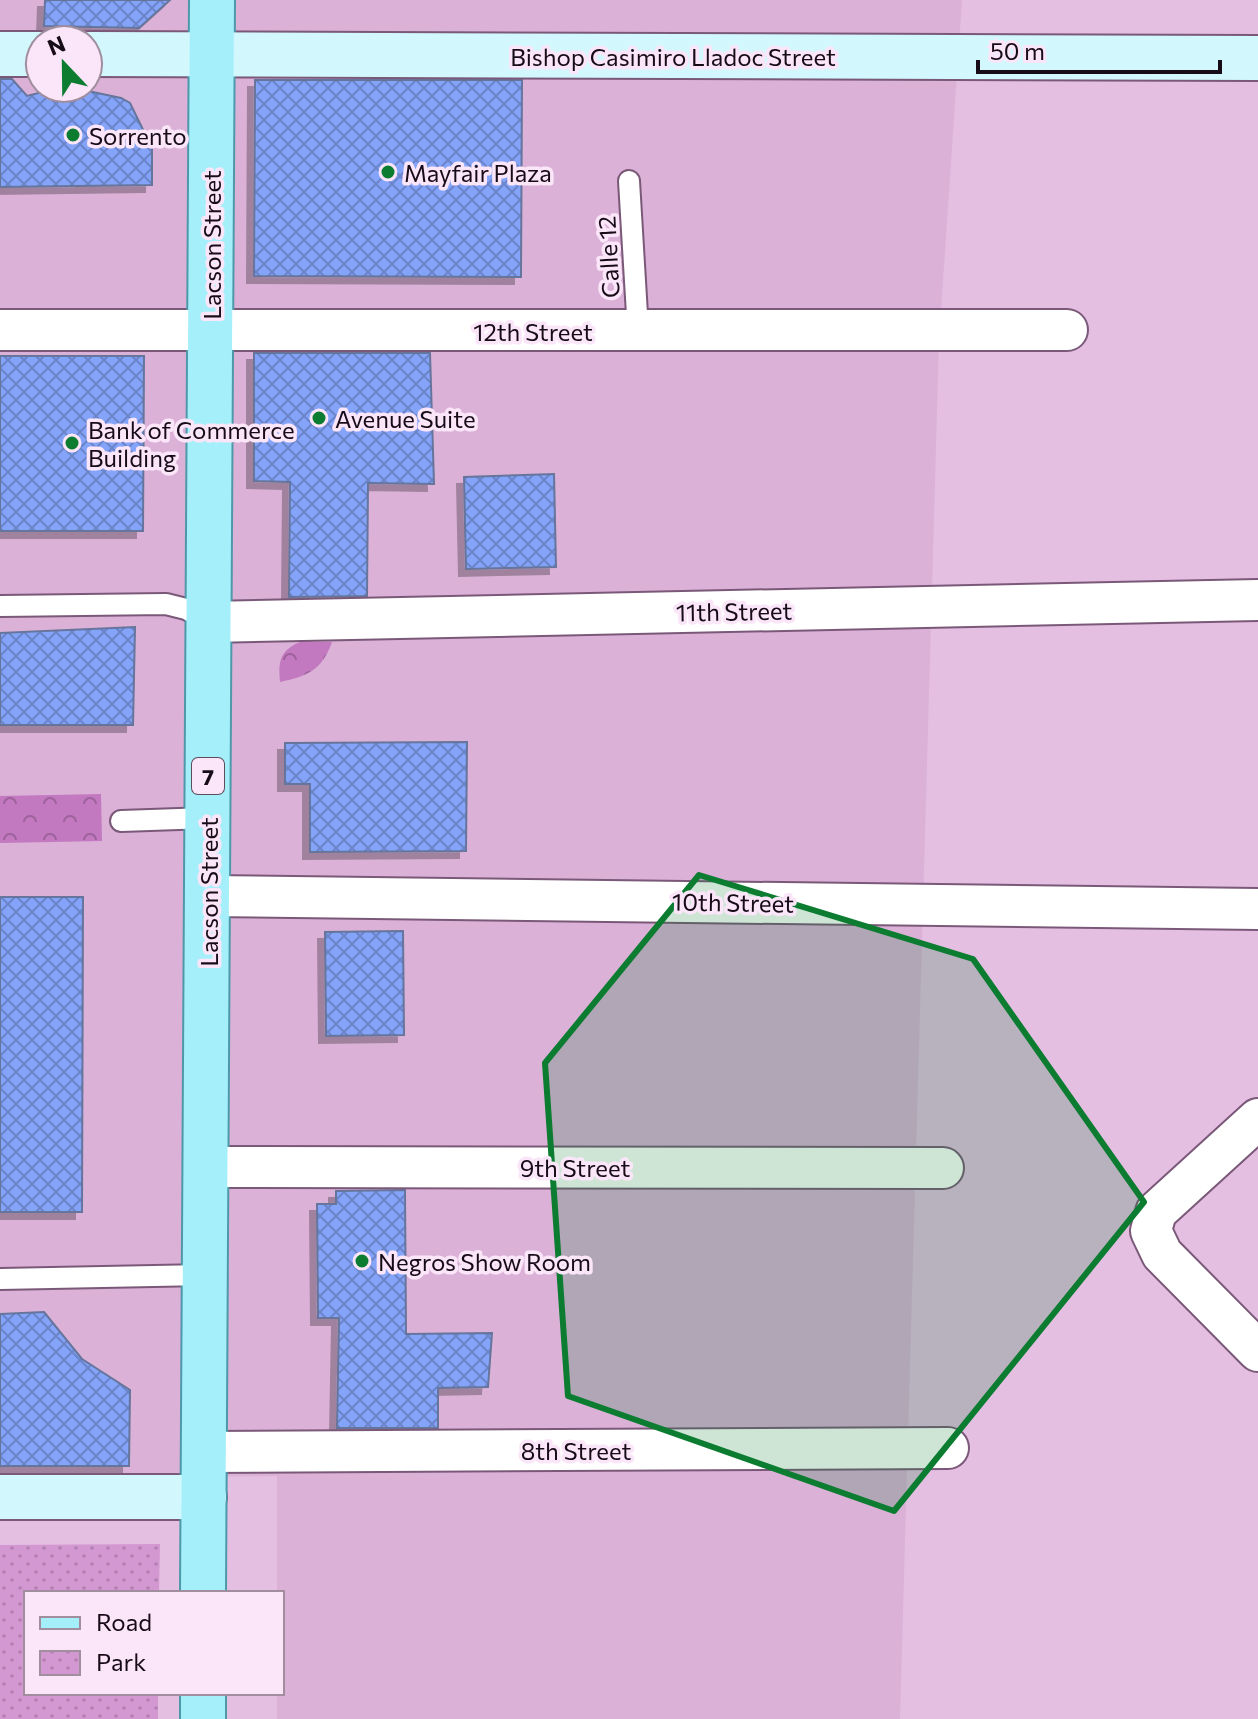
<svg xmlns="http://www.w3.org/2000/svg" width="1258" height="1719" font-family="Commissioner,sans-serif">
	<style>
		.built { fill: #dbb1d8; fill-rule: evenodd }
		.forest { fill: url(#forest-crowns) }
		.park { fill: url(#park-dots) }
		.building { fill: url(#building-cross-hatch); stroke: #66759b; stroke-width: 2; filter: url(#shadow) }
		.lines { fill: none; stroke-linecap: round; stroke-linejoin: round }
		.lane-casing { stroke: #7a5978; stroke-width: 24 }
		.street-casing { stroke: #7a5978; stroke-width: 44 }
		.secondary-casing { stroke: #7a5978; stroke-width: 48 }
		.primary-casing { stroke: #4d99a9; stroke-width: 48 }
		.lane { stroke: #fff; stroke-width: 20 }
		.street { stroke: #fff; stroke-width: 40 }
		.secondary { stroke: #d2f7fd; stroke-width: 44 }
		.primary { stroke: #a5effa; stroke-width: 44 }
		.marked { fill: #0c7c31; fill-opacity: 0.2; stroke: #0c7c31; stroke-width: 6; stroke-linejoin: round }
		.poi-dot { fill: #0c7c31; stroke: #fae6f8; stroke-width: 3 }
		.labels { text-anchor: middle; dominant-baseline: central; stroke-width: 7; stroke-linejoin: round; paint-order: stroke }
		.shield { fill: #fae6f8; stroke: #5c4d5b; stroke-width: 2 }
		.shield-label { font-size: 22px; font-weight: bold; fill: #180b18 }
		.street-label { font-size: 24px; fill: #180b18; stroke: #fae6f8 }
		.poi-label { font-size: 24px; fill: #180b18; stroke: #fae6f8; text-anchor: start }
	</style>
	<defs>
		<pattern id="forest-crowns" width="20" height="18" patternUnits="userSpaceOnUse" patternTransform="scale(2)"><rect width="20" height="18" fill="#c279c0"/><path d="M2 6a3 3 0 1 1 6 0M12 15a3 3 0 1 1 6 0" fill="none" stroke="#9d619b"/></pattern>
		<pattern id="park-dots" width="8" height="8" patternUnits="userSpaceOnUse" patternTransform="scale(2)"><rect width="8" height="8" fill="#d397d1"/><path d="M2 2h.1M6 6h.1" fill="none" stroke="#b481b3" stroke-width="1.8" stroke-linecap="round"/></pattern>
		<pattern id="building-cross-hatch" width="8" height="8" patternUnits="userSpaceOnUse" patternTransform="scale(2)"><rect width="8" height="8" fill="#84a4fa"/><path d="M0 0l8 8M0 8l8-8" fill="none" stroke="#6b84c9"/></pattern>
		<filter id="shadow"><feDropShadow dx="-7" dy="7" stdDeviation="0" flood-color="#0004"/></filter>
	</defs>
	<rect width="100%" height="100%" fill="#e4bfe2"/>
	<!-- built -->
	<path class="built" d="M0 0H962L939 340 900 1719H277V1693H282V1593H277V1476L0 1478ZM40 40H88V88H40Z"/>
	<!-- forest -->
	<path class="forest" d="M300 642H332C322 670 308 676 280 682 278 662 280 650 300 642Z
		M101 794 102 841 0 843V796Z"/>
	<!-- park -->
	<path class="park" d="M160 1544 159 1593H26V1693H158V1719H0V1545Z"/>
	<!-- building -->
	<path class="building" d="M45 0H170L139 28 44 26Z
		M0 79H12L27 96 58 88H74L121 98 130 103 152 148V185L0 187Z
		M255 80H522L521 277 254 276Z
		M254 353H430L434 484 368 483 367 596 289 597 290 482 254 481Z
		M0 356H144L143 531H0Z
		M554 474 556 567 466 569 464 477Z
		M135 627 133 725H0V633Z
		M467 742 466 851 310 852V784H285V743Z
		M0 897H83L82 1212H0Z
		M403 931 404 1035 326 1036 325 932Z
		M405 1190 406 1334 492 1333 488 1387 438 1388V1428H337L339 1318H318L317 1204H336V1191Z
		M44 1312 82 1359 130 1390 129 1466H0V1314Z"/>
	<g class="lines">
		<!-- lane casing -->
		<g class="lane-casing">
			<path id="lane" d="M629 181 638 331
				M0 606 166 604 186 609 208 621
				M121 821 208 818
				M0 1279 205 1275"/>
		</g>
		<!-- street casing -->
		<g class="street-casing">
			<path id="street" d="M0 330H1067
				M209 622 1258 600
				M207 896 1258 909
				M1258 1119 1156 1212 1151 1231 1162 1254 1258 1351
				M206 1167 943 1168
				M204 1452 948 1448"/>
		</g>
		<!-- secondary casing -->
		<g class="secondary-casing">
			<path id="secondary" d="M0 54H40
				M88 54 1258 58
				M0 1497H204"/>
		</g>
		<!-- primary casing -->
		<g class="primary-casing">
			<path id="primary" d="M203 1593 212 0
				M203 1719V1693"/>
		</g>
		<!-- lane -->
		<use href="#lane" class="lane"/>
		<!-- street -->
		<use href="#street" class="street"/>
		<!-- secondary -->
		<use href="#secondary" class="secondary"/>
		<!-- primary -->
		<use href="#primary" class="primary"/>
	</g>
	<!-- marked area -->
	<path class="marked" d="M699 875 973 959 1144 1202 894 1511 568 1396 545 1063Z"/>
	<!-- markers -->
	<g class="poi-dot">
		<circle cx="73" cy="135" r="8"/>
		<circle cx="388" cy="172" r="8"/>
		<circle cx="319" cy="418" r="8"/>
		<circle cx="72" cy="443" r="8"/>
		<circle cx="362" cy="1261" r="8"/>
	</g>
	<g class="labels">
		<!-- shield labels -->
		<rect class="shield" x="192" y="758" width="32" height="36" rx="6"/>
		<g class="shield-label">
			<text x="208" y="776">7</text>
		</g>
		<!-- street labels -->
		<g class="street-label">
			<text x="673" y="56">Bishop Casimiro Lladoc Street</text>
			<text transform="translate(211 245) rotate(-90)">Lacson Street</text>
			<text transform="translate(608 257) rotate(-93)">Calle 12</text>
			<text x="533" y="331">12th Street</text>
			<text transform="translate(734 611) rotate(-1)">11th Street</text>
			<text transform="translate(208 892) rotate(-90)">Lacson Street</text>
			<text transform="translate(733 902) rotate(1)">10th Street</text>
			<text x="575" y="1167">9th Street</text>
			<text x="576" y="1450">8th Street</text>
		</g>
		<!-- poi labels -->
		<g class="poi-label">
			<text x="89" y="135">Sorrento</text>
			<text x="404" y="172">Mayfair Plaza</text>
			<text x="335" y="418">Avenue Suite</text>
			<text x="88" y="429">Bank of Commerce<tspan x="88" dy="28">Building</tspan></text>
			<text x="378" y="1261">Negros Show Room</text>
		</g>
	</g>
	<!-- legend -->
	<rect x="24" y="1591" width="260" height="104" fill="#fae6f8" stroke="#a08e9e" stroke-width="2"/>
	<rect x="40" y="1617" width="40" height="12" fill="#a5effa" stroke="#a08e9e" stroke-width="2"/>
	<text x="96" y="1631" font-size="24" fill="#180b18">Road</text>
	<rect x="40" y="1651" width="40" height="24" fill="url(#park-dots)" stroke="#a08e9e" stroke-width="2"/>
	<text x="96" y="1671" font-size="24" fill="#180b18">Park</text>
	<!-- north arrow -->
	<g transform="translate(64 64) rotate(338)"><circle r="38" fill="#fae6f8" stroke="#a08e9e" stroke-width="2"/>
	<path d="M0-6L14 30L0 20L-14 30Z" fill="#0c7c31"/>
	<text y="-12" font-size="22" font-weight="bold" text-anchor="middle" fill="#180b18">N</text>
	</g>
	<!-- scale -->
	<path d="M978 60v12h242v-12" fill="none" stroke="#180b18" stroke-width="4"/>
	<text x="990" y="60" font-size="24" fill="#180b18" stroke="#fae6f8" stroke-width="6" paint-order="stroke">50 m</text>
</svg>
